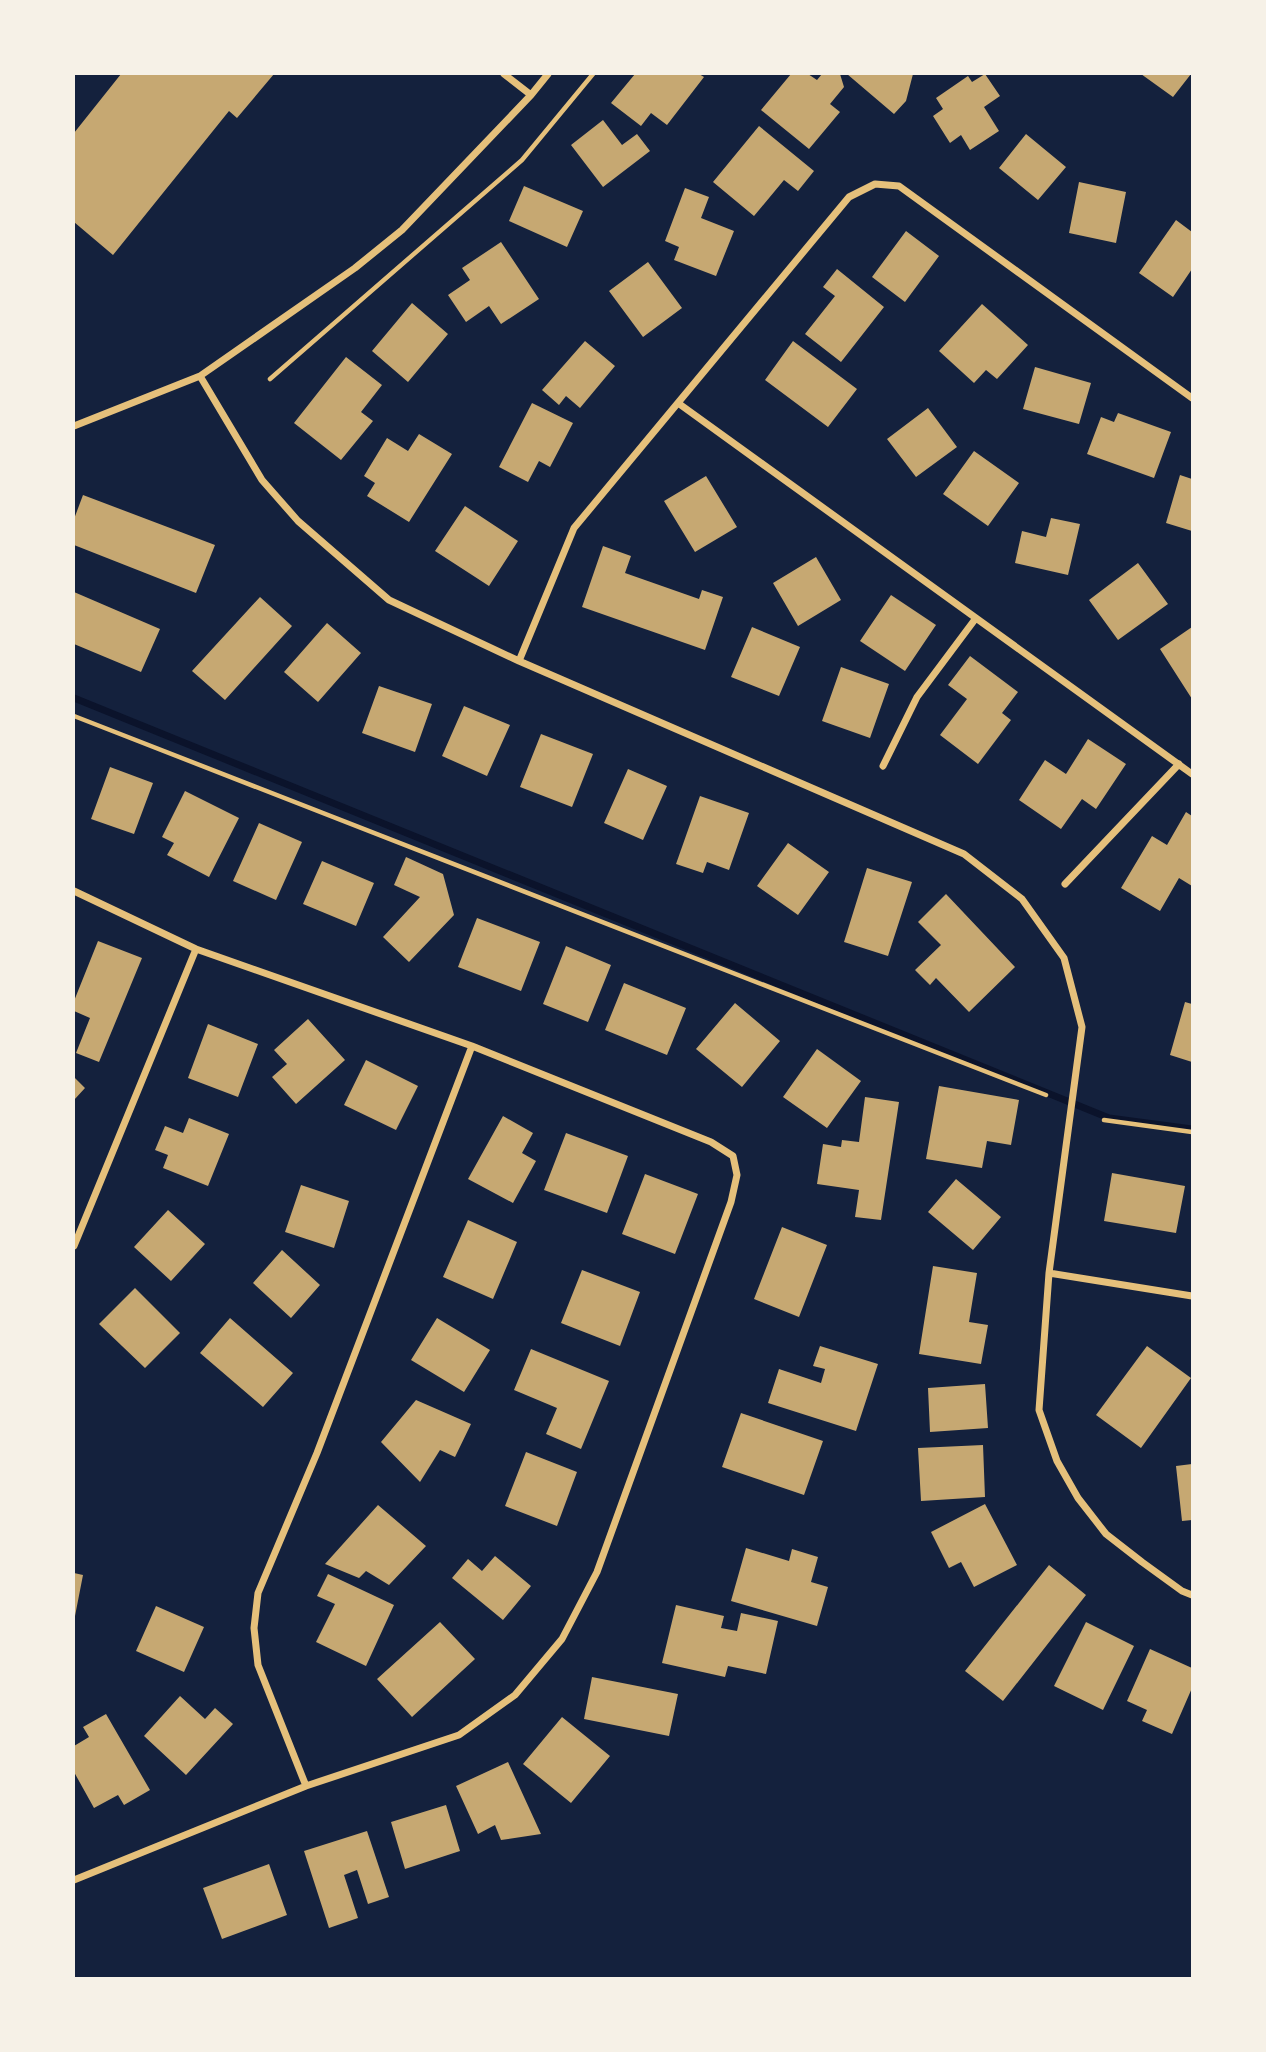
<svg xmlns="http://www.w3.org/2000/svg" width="1266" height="2052" font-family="Overpass,sans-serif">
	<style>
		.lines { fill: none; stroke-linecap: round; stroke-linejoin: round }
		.stream { stroke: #0b132b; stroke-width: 7 }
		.building { fill: #c6a872 }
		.path { stroke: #e5c07b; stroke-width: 4.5 }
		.minor { stroke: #e5c07b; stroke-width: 7 }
	</style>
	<rect width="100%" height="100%" fill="#14213d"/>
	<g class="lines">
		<!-- stream -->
		<path class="stream" d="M74 698 1109 1118 1192 1129"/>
	</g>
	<!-- building -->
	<path class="building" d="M121 74H274L237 118 229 111 113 255 74 222V133Z
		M635 74H699L704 77 667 125 651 113 641 126 611 103Z
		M791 74H808L817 80 822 74H840L844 87 830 104 840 112 809 149 761 110Z
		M847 74H913L906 101 894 114Z
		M985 74 1000 96 984 107 999 131 970 150 961 135 950 143 933 116 943 109 936 98 968 76 972 82Z
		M1141 74H1191L1173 97Z
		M603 120 622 145 637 134 650 151 603 187 571 145Z
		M759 126 814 171 798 191 784 180 754 216 713 182Z
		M1026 134 1066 167 1038 200 999 168Z
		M1079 182 1126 192 1116 243 1069 233Z
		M524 186 583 211 567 247 509 221Z
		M685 188 709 197 701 218 734 231 716 276 674 260 679 247 665 241Z
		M1176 220 1192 232V269L1173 297 1139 273Z
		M906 231 939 256 905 302 872 277Z
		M501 242 539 299 501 324 489 306 466 322 448 295 470 280 462 268Z
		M648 262 682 308 643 337 609 291Z
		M837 269 884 307 841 362 805 334 835 296 823 287Z
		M412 303 448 334 408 382 372 351Z
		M982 304 1028 345 997 379 986 370 974 383 939 351Z
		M585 341 615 366 580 408 566 396 559 405 542 390Z
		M793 341 857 389 828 427 765 380Z
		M346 357 382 385 361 412 373 421 341 460 294 423Z
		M1035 367 1091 383 1079 424 1023 409Z
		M532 403 573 423 550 467 539 461 528 482 499 467Z
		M928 408 957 447 916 477 887 439Z
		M1118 413 1171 432 1154 478 1087 454 1101 417 1114 422Z
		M419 434 452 454 409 522 367 496 375 483 364 476 387 438 408 451Z
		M974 451 1019 483 988 526 943 494Z
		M1180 475 1192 479V531L1166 523Z
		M706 476 737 527 695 552 664 501Z
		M83 495 215 545 196 593 74 545V519Z
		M465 506 518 541 489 586 435 551Z
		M1051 518 1080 524 1068 575 1015 563 1022 531 1046 537Z
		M603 546 631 556 625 573 699 599 702 590 723 597 705 650 582 607Z
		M816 557 841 600 798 626 773 583Z
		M1138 563 1168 604 1118 640 1089 600Z
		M74 592 160 629 141 672 74 644Z
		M891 595 936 625 905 671 860 641Z
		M260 597 292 626 225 700 192 671Z
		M327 623 361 653 318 702 284 672Z
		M752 627 800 647 779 696 731 677Z
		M1192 627V699L1160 649Z
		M970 656 1018 692 1002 713 1011 720 978 764 940 735 967 699 948 685Z
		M841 667 889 684 870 738 822 721Z
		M379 686 432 704 415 752 362 733Z
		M464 706 510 725 487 776 442 756Z
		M541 734 593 754 572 807 520 787Z
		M1088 739 1126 764 1096 809 1082 799 1061 829 1019 800 1045 760 1066 774Z
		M110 767 153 783 134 834 91 819Z
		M628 769 667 786 643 840 604 823Z
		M185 791 239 818 209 877 167 855 174 843 162 837Z
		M700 796 749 813 729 870 707 862 703 873 676 864Z
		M1186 812 1192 816V886L1179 878 1160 911 1121 888 1152 836 1167 845Z
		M259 823 302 842 276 900 233 881Z
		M788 843 829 872 798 915 757 886Z
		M406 857 443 874 454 915 409 962 383 937 420 897 394 885Z
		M322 861 374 883 356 926 303 904Z
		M867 868 912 882 888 956 844 942Z
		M946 894 1015 967 969 1012 936 978 930 985 915 970 941 945 918 922Z
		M477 918 540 942 521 991 458 967Z
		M98 941 142 958 99 1062 76 1053 90 1018 74 1011V1001Z
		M566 946 611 965 588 1022 543 1004Z
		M624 983 686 1008 667 1055 605 1030Z
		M1185 1002 1192 1004V1062L1170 1055Z
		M735 1003 780 1041 742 1087 696 1049Z
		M308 1019 345 1060 296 1104 272 1077 287 1064 274 1050Z
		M208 1024 258 1044 238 1097 188 1078Z
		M817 1049 861 1081 827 1128 783 1097Z
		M366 1060 418 1086 396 1130 344 1105Z
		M74 1077 85 1088 74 1100Z
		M939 1086 1019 1100 1011 1145 987 1141 982 1168 926 1159Z
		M865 1097 899 1102 881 1220 855 1217 859 1190 817 1184 823 1144 841 1147 842 1140 859 1142Z
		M503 1116 533 1133 522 1153 536 1161 513 1203 468 1179Z
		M189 1118 229 1134 208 1186 163 1168 168 1155 155 1150 165 1126 183 1133Z
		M566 1133 628 1156 607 1213 544 1190Z
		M1112 1173 1185 1186 1176 1233 1104 1221Z
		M645 1174 698 1194 675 1254 622 1234Z
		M956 1179 1001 1217 973 1250 928 1212Z
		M301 1185 349 1201 334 1248 285 1232Z
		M168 1210 205 1244 171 1281 134 1247Z
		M468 1220 517 1242 493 1299 443 1277Z
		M782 1227 827 1245 799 1317 754 1299Z
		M282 1250 320 1285 291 1318 253 1283Z
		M933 1266 977 1273 969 1322 988 1325 981 1364 919 1354Z
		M582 1270 640 1292 620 1346 561 1323Z
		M135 1288 180 1333 145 1368 99 1324Z
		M230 1318 293 1373 263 1407 200 1353Z
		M437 1318 490 1350 464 1392 411 1360Z
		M820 1346 878 1364 856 1431 768 1403 779 1369 821 1383 825 1369 813 1366Z
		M1147 1346 1191 1378 1141 1448 1096 1415Z
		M531 1349 609 1381 581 1449 546 1434 557 1408 514 1390Z
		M985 1384 988 1428 930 1432 928 1388Z
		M416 1400 471 1424 455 1457 440 1450 420 1482 381 1442Z
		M741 1413 823 1441 804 1495 722 1467Z
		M983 1445 985 1497 921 1501 918 1448Z
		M526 1452 577 1472 557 1526 505 1506Z
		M1192 1464V1520L1182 1521 1176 1466Z
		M985 1504 1017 1565 974 1587 961 1562 949 1568 931 1532Z
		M378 1505 426 1546 389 1585 366 1571 359 1578 325 1564Z
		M746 1548 789 1561 792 1549 818 1557 811 1582 828 1587 817 1626 731 1601Z
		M495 1556 531 1586 503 1620 452 1578 468 1559 482 1571Z
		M1049 1565 1086 1595 1003 1701 965 1671Z
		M74 1573 83 1575 75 1616H74Z
		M328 1574 394 1605 366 1666 316 1642 335 1604 317 1596Z
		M676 1605 724 1616 721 1628 737 1631 741 1613 778 1621 766 1674 728 1666 725 1677 662 1663Z
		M156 1606 204 1627 184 1672 136 1651Z
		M440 1622 475 1659 412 1717 377 1679Z
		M1086 1622 1134 1646 1103 1710 1054 1686Z
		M1150 1649 1192 1668V1688L1172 1734 1142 1721 1147 1710 1127 1701Z
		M592 1677 678 1694 669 1736 584 1719Z
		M180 1696 205 1719 215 1708 233 1724 186 1775 144 1736Z
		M106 1714 150 1790 124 1805 118 1795 94 1808 74 1772V1746L89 1737 83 1727Z
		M562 1717 610 1756 571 1803 523 1764Z
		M508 1762 541 1834 501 1840 495 1825 478 1834 456 1786Z
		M446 1805 460 1851 405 1869 391 1822Z
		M367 1831 389 1897 368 1904 357 1870 344 1875 358 1918 329 1928 304 1851Z
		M269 1864 287 1915 222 1939 203 1888Z"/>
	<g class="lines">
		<!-- path -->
		<path class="path" d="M270 379 522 160 593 74
			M74 716 1046 1095
			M1104 1120 1192 1132"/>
		<!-- minor -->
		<path class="minor" d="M504 74 531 95
			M200 376 262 480 298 521 389 600 519 661 964 854 1022 899 1064 958 1082 1027 1049 1273 1039 1410 1057 1461 1078 1498 1106 1534 1142 1562 1182 1591 1192 1595
			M678 403 1192 774
			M74 426 200 376 355 268 402 230 531 95 548 74
			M519 661 574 528 849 197 875 184 899 186 1192 398
			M883 766 917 697 976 618
			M1065 884 1179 764
			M74 891 196 949 472 1046 711 1142 733 1156 737 1175 731 1202 597 1572 562 1639 515 1695 459 1735 306 1786 74 1880
			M74 1246 196 949
			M1049 1273 1192 1296
			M306 1786 258 1665 254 1628 258 1593 317 1453 472 1046"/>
	</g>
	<!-- border -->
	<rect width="1266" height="2052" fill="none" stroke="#f6f1e7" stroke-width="150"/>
</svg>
